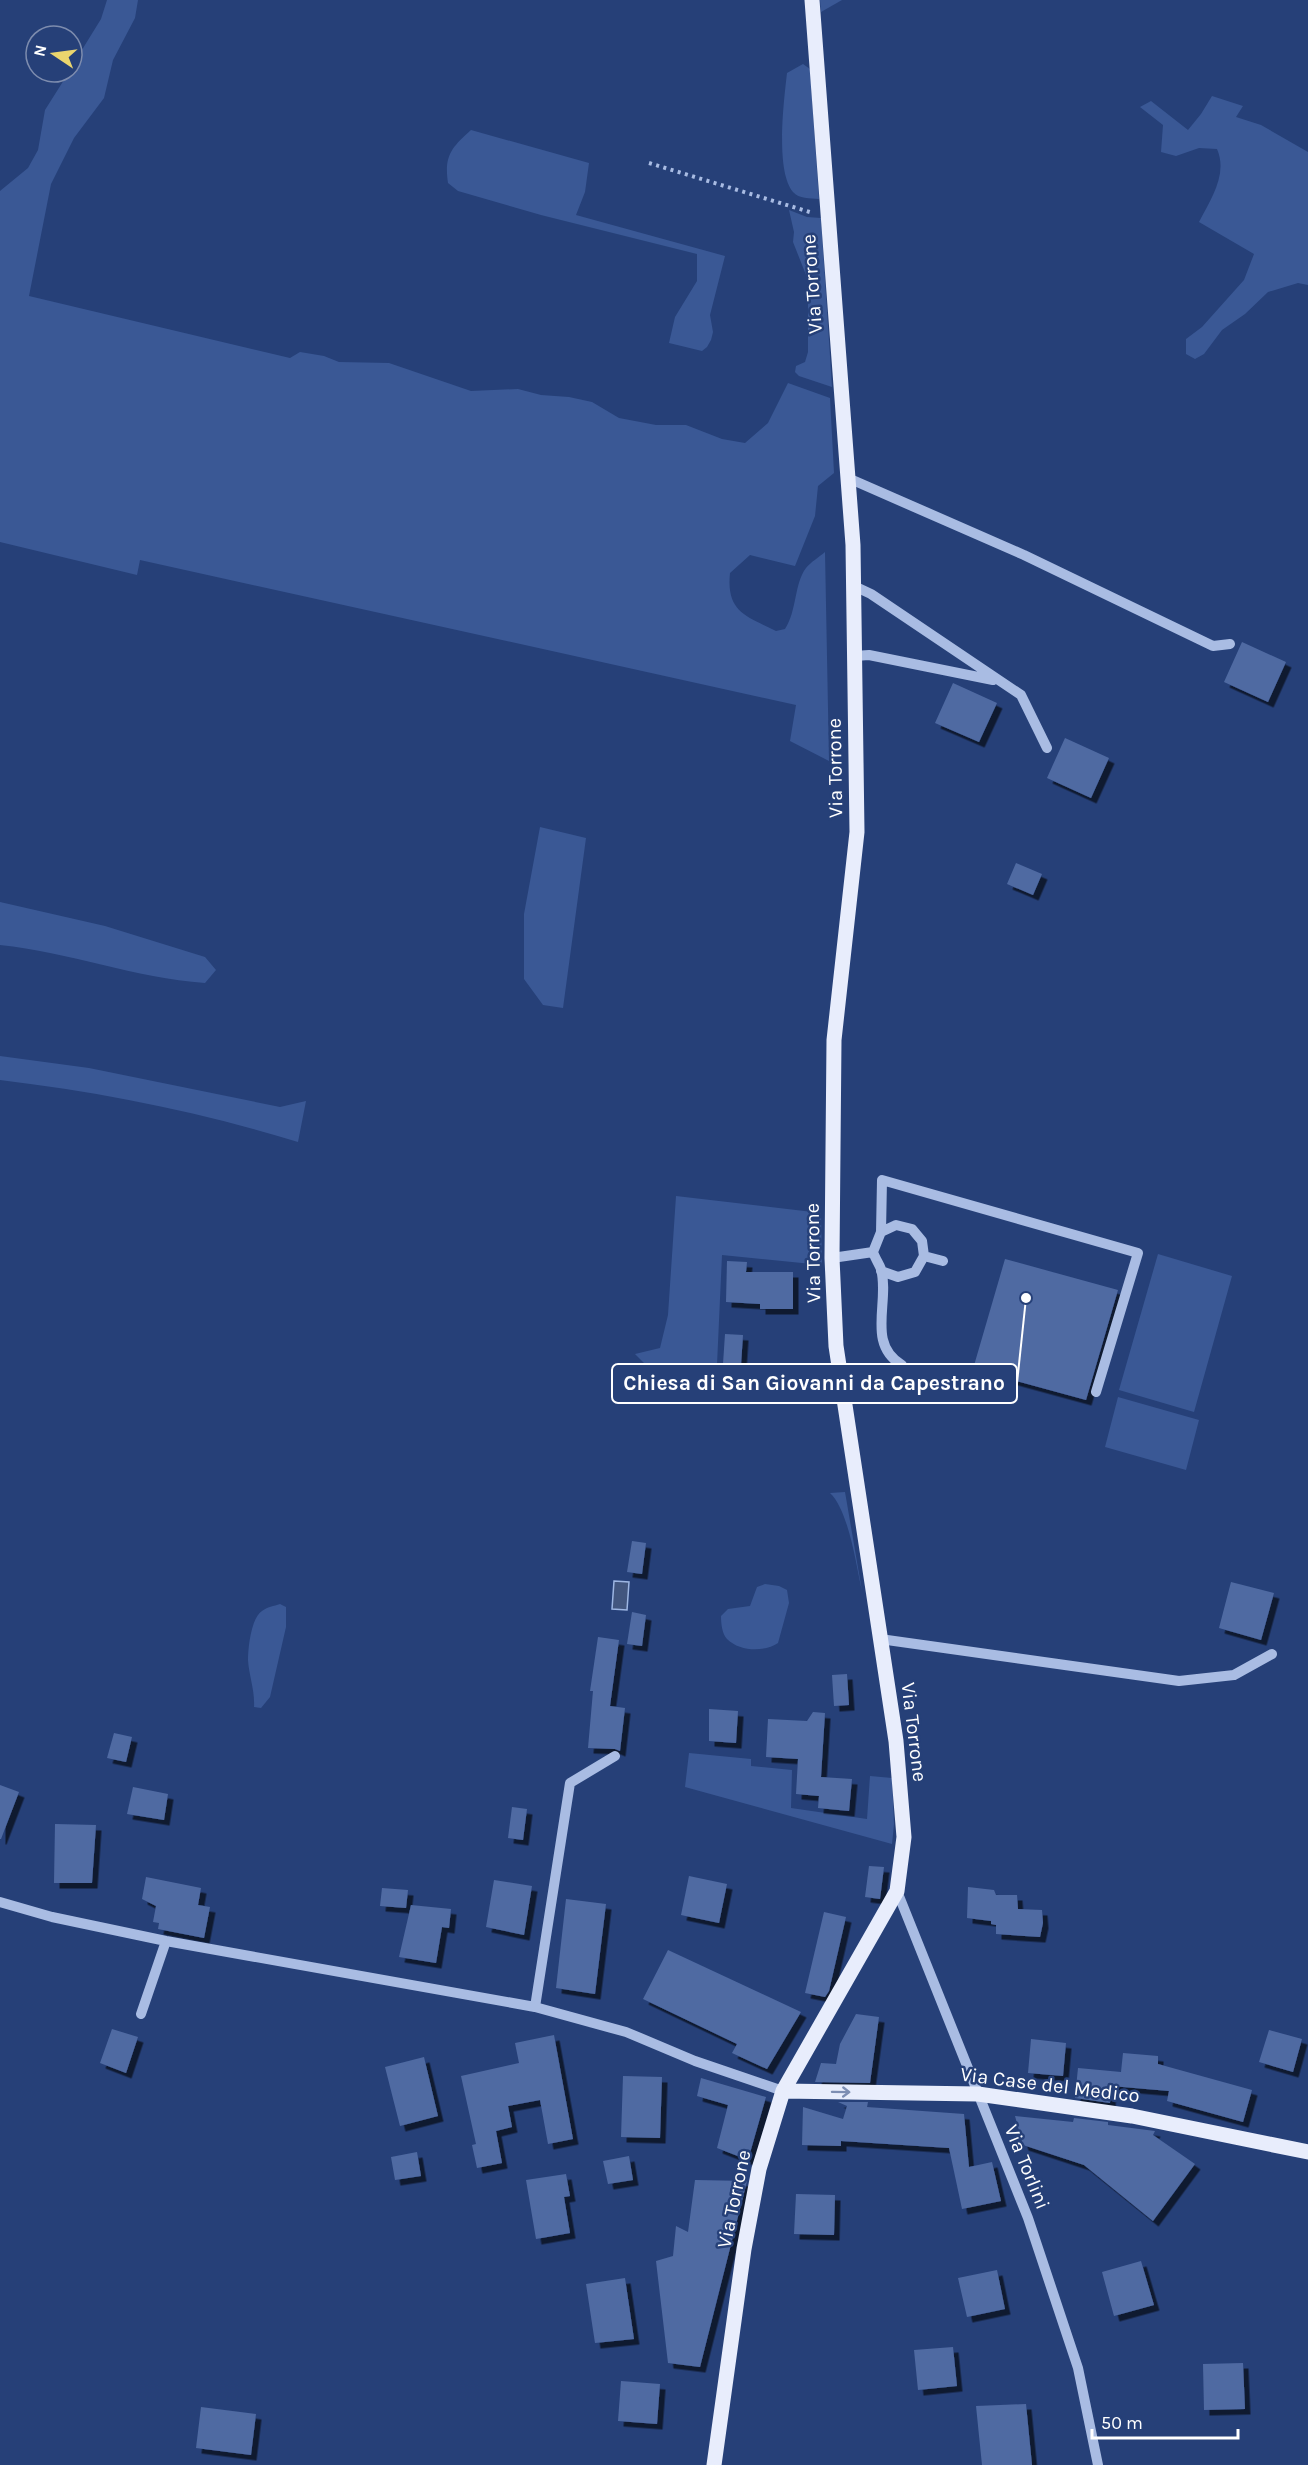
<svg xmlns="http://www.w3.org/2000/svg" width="1308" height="2465" font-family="Karla,sans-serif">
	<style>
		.green { fill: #3a5895 }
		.water { fill: #42567f; stroke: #9db6e3; stroke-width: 1.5 }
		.building { fill: #4f6aa2; filter: url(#shadow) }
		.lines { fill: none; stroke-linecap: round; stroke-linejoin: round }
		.path { stroke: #a9bce3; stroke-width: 4; stroke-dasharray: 3 4.5; stroke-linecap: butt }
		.minor { stroke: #a9bce3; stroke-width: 10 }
		.major { stroke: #e8edfc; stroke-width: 15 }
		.oneway { stroke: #7d8eb3 }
		.labels { text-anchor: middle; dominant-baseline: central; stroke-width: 5; stroke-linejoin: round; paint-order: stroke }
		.street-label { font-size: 20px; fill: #fff; stroke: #264078 }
		.leader { fill: none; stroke: #fff; stroke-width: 2 }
		.callout-dot { fill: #fff; stroke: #264078; stroke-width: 2 }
		.callout { fill: #264078; stroke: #fff; stroke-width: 2 }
		.callout-label { font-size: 21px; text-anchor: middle; font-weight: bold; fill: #fff }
	</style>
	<defs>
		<filter id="shadow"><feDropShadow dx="5.5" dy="5.5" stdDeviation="0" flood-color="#0009"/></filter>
	</defs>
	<rect width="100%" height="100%" fill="#264078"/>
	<!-- green -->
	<path class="green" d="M107 0H138L135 18 113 60 104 98 74 138 51 184 29 296 290 358 300 352 324 356 339 362 389 363 471 391 518 389 541 395 569 397 592 402 619 418 656 425H686L722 439 745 443 768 423 788 383 830 398 834 473 818 486 815 516 795 566 750 555 730 573C726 612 746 616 776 631L785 629C797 611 794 584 806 568 811 562 819 557 825 552L829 761 790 741 796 705 140 560 137 575 0 542V191L28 168 38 150 45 110 69 72H72V66L101 19Z
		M820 0H842L821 12Z
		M803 64 810 69 819 199C810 198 799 199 793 192 775 171 784 100 787 73Z
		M1212 96 1243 106 1236 117 1261 125 1308 152V285L1298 283 1268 292 1245 314 1222 330 1204 354 1195 359 1186 354V339L1202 327 1244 280 1254 254 1199 222C1211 199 1228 174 1217 149L1199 148 1176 156 1161 152 1163 125 1140 107 1151 101 1188 130 1201 114Z
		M471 130 589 163 585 192 576 215 725 256 710 315 713 332 711 340 707 347 702 351 669 343 675 317 697 281V254L541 215 458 191 448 183C444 156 451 148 471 130Z
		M789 210 807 217 821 218 832 387 799 376 795 372 796 366 805 362 808 352V280L793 242 794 232Z
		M540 827 586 838 563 1008 543 1005 524 979V914Z
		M0 902 105 926 205 957 216 970 205 983C135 978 69 952 0 945Z
		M0 1056 89 1068 280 1107 306 1101 298 1142C201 1112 100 1092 0 1080Z
		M676 1196 821 1213 822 1265 722 1255 716 1387 652 1378 645 1364 635 1354 660 1348 668 1315Z
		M1158 1254 1232 1276 1194 1412 1119 1390Z
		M1118 1397 1199 1420 1186 1470 1105 1447Z
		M845 1492 862 1591C856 1565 849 1511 830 1493Z
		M765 1584 779 1586 787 1590 789 1603 778 1643C765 1652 740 1652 727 1639 722 1634 721 1623 721 1616L728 1609 750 1606 757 1587Z
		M280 1604 286 1607V1627L270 1697 261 1708 254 1707C255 1690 249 1676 248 1660 248 1648 251 1618 262 1611 267 1607 274 1606 280 1604Z
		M689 1753 751 1759V1766L792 1770 791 1808 867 1819 870 1776 892 1778 894 1824 892 1844 685 1787Z"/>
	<!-- water -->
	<path class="water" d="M614 1581 629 1582 627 1610 612 1609Z"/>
	<!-- building -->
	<path class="building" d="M1242 642 1286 662 1268 702 1224 682Z
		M953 683 997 703 979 742 935 723Z
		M1065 738 1109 758 1091 798 1047 778Z
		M1016 863 1042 874 1033 895 1007 884Z
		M1005 1259 1118 1290 1086 1400 973 1369Z
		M727 1261 747 1262 746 1272H793V1309H760V1304L726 1302Z
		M725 1334 743 1335 741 1365 723 1364Z
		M632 1541 646 1543 642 1574 627 1572Z
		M1231 1582 1274 1593 1261 1640 1219 1628Z
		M632 1612 646 1615 642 1646 627 1644Z
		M598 1637 619 1640 610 1706 625 1708 620 1751 615 1749 588 1748 593 1691H590Z
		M847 1674 849 1705 834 1706 832 1675Z
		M709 1709 738 1711 736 1743 709 1741Z
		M813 1712 825 1713 821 1777 852 1779 849 1811 818 1808 819 1796 796 1794 798 1759 766 1757 768 1719 807 1721Z
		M114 1733 132 1737 126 1762 107 1758Z
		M0 1785 19 1792 1 1839H0Z
		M133 1787 168 1794 164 1820 127 1814Z
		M512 1807 527 1809 523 1840 508 1838Z
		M55 1824 96 1825 92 1883H54Z
		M869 1866 884 1867 880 1899 865 1897Z
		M689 1876 727 1884 719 1923 681 1915Z
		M146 1877 201 1888 198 1905 210 1907 204 1938 158 1929 159 1923 153 1922 156 1906 142 1899Z
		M494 1880 532 1886 524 1935 486 1927Z
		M968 1887 994 1890 996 1895H1017L1018 1909 1042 1910 1043 1923 1040 1937 996 1934V1925L991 1924V1921L967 1918Z
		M382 1888 408 1890 406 1908 380 1906Z
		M566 1899 606 1904 595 1994 556 1988Z
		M411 1905 451 1909 449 1928 442 1927 436 1963 399 1957Z
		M824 1912 846 1917 829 1991 825 1997 805 1993Z
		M668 1950 801 2012 767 2069 732 2053 737 2044 643 1999Z
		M856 2014 879 2017 870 2083 815 2082 821 2063 836 2064 840 2044Z
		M112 2029 138 2037 126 2073 100 2063Z
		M1269 2030 1302 2039 1293 2072 1259 2062Z
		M554 2035 573 2139 548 2144 540 2100 508 2106 512 2127 496 2131 502 2163 477 2168 472 2145 476 2144 461 2076 519 2063 515 2043Z
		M1031 2039 1066 2043 1063 2076 1028 2073Z
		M1123 2053 1158 2056V2064L1252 2090 1243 2122 1167 2101 1169 2091 1111 2086 1110 2103 1075 2098 1078 2068 1121 2072Z
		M424 2057 438 2116 400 2126 385 2067Z
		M623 2076 662 2077 660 2138 621 2137Z
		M701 2078 766 2097 748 2160 717 2148 728 2105 697 2096Z
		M838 2102H868L867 2107 964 2114 969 2167 992 2162 1001 2201 962 2209 949 2148 841 2141V2146L802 2145 803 2107 843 2119 847 2106Z
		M1015 2116 1073 2122 1074 2118 1108 2122V2125L1155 2131 1153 2135 1195 2164 1153 2221 1084 2165 1023 2145Z
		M417 2152 421 2176 395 2180 391 2157Z
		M629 2156 633 2180 608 2184 603 2161Z
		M566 2174 570 2196 564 2197 570 2233 536 2239 526 2180Z
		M695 2180 747 2181 700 2367 668 2363 656 2261 673 2256 676 2226 688 2232Z
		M796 2194 835 2195 834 2235 794 2234Z
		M1141 2261 1154 2305 1114 2316 1102 2272Z
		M997 2270 1005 2309 967 2317 958 2278Z
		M625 2278 634 2339 595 2343 586 2284Z
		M953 2347 957 2386 918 2390 914 2350Z
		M1243 2363 1245 2409 1204 2410 1203 2364Z
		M621 2381 660 2384 657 2424 618 2421Z
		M1026 2404 1032 2465H982L976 2406Z
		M201 2407 256 2414 251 2455 196 2448Z"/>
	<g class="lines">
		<!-- path -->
		<path class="path" d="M649 163 813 213"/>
		<!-- minor -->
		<path class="minor" d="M848 478 1024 555 1213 646 1230 644
			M854 586 871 594 1021 695 1047 748
			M855 656 869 655 993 680
			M924 1256 943 1261
			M832 1258 873 1252
			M881 1271 898 1277 915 1272 924 1256 922 1241 912 1229 896 1225 881 1232
			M902 1365C866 1344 890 1302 881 1269 879 1264 875 1258 873 1252L881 1232 882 1180 1138 1253 1096 1392
			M880 1639 1179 1681 1234 1675 1272 1654
			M897 1891 1028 2218 1078 2368 1098 2465
			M0 1902 52 1917 166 1941 535 2007 626 2032 695 2061 783 2091
			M535 2007 570 1783 615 1756
			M141 2014 166 1941"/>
		<!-- major -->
		<path class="major" d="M783 2091 978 2094 1132 2116 1308 2152
			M714 2465 744 2249 759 2169 783 2091 897 1891 904 1837 896 1741 836 1346 832 1258 834 1040 857 832 853 545 812 0"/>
	</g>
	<!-- one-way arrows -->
	<defs><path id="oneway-shaft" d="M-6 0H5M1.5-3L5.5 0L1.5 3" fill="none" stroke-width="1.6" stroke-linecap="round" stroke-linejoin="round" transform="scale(1.5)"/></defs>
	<use class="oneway" href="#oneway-shaft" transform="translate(841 2092) rotate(1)"/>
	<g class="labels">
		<!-- street labels -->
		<g class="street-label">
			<text transform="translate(812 284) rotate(-94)">Via Torrone</text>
			<text transform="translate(835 768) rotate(-91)">Via Torrone</text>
			<text transform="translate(813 1253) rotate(-91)">Via Torrone</text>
			<text transform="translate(914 1732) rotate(83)">Via Torrone</text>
			<text transform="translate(1050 2085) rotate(7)">Via Case del Medico</text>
			<text transform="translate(1027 2167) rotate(68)">Via Torlini</text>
			<text transform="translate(734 2199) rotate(-78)">Via Torrone</text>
		</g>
	</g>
	<!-- callouts -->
	<path class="leader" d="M1026 1298L1017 1383"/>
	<circle class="callout-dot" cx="1026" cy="1298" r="6"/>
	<rect class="callout" x="612" y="1364" width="405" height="39" rx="6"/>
	<g class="callout-label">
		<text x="814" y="1390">Chiesa di San Giovanni da Capestrano</text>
	</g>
	<!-- north arrow -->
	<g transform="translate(54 54) rotate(283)"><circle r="28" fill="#264078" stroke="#7d8cae" stroke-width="1.5"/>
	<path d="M0-4.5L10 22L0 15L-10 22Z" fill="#ebd66e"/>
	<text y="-9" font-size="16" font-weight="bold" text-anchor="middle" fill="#ffffff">N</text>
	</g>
	<!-- scale -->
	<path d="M1092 2429v9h146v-9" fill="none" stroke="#ffffff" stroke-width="3"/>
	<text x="1101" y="2429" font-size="18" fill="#ffffff" stroke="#264078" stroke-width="4.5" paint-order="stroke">50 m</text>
</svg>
